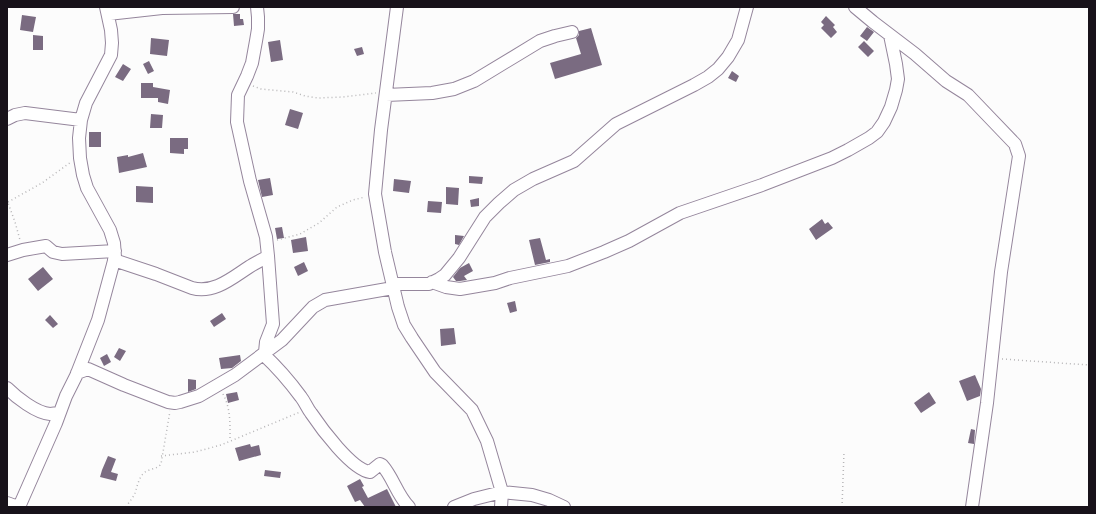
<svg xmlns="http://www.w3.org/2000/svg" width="1096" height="514" font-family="'Roboto Condensed',sans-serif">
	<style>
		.building { fill: #7a6b81 }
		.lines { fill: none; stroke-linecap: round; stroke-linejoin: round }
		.minor-casing { stroke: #95869c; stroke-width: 14 }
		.path { stroke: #b7b6b8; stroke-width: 1.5; stroke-dasharray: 1 3; stroke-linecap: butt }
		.minor { stroke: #fff; stroke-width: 12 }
	</style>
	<rect width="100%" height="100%" fill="#fcfcfc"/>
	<!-- building -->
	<path class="building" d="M233 14H240V19H243L244 25 234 26Z
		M22 15 36 17 33 32 20 30Z
		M826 16 835 25 833 27 837 32 831 38 821 28 824 25 821 22Z
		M867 27 874 32 867 41 860 36Z
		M591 28 602 65 555 79 550 63 581 54 576 38 579 35V31Z
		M33 35 43 36V50H33Z
		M151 38 169 40 167 56 150 54Z
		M280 40 283 60 271 62 268 42Z
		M864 41 874 51 868 57 858 47Z
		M362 47 364 54 357 56 354 49Z
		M149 61 154 71 148 74 143 64Z
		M123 64 131 69 123 81 115 77Z
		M732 71 739 76 736 82 728 78Z
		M141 83H153V87L170 90 168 104 158 102V98H141Z
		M290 109 303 113 298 129 285 125Z
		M151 114 163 115 162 128H150Z
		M89 132H101V147H89Z
		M170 138H188V149H184V154L170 153Z
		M143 153 147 167 119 173 117 157 128 155V157Z
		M469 176 483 177 482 184 469 183Z
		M270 178 273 195 262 197 258 180Z
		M394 179 411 181 409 193 393 191Z
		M136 186 153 187V203L136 202Z
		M446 187 459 188 458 205 446 204Z
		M479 198V206L471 207 470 200Z
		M428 201 442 202 441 213 427 212Z
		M822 219 825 224 828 222 833 228 816 240 809 229Z
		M282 227 284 238 277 239 275 228Z
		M455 235 464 236 459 245 455 244Z
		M306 237 308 251 293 253 291 240Z
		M540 238 546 260 550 259V262L535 265 529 240Z
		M304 262 308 271 298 276 294 267Z
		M469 263 473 271 464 276 467 280 460 281H456L453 277 460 268Z
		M43 267 53 279 38 291 28 279Z
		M515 301 517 311 510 313 507 303Z
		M222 313 226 319 214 327 210 321Z
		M50 315 58 324 53 328 45 320Z
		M454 328 456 344 441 346 440 329Z
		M119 348 126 351 120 361 114 357Z
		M107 354 111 362 104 366 100 358Z
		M240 355 241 361 232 368 221 369 219 358Z
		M975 375 981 389 980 396 967 401 959 381Z
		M188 379 196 380V389L188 392Z
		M237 392 239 400 228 403 226 394Z
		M929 392 936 403 921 413 914 403Z
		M971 429 975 430 974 444 968 443Z
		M250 444 251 447 259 445 261 455 239 461 235 448Z
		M108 456 116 459 111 472 118 474 116 481 100 477 102 470Z
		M265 470 281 472 280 478 264 476Z
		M360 479 364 486 362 487 368 498 387 489 396 507H365L360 500 355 502 347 486Z"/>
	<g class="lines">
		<!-- minor casing -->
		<g class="minor-casing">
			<path id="minor" d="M257 7 258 17V29L256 41 252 63 247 76 238 95 237 122 250 181 266 237 268 256 273 324 266 342 265 352
				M397 7 381 130 375 194 385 252 398 307 404 325 412 338 435 372 472 410 487 441 502 492 501 507
				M855 7 873 22 915 54 946 81 968 95 1015 144 1019 156 1001 272 987 403 972 507
				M108 14 162 8 233 7
				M386 95 432 93 454 89 474 81 540 41 555 36 572 32
				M7 119 15 115 25 113 81 120
				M7 255 23 250 46 246 53 252 62 254 115 251
				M114 260 156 274 192 288C214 294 232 278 249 267 255 263 262 260 268 256
				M432 282 446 287 460 289 495 283 510 278 568 266 604 252 629 241 680 213 762 185 832 158 848 150 869 138 877 132 884 122 891 107 896 90 898 79 896 64 890 35
				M393 284H429L439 279 445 275 459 258 485 217 499 203 514 190 533 179 574 161 616 124 694 85 708 77 718 69 728 57 738 40 747 7
				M263 354C277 367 290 382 301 397 305 402 307 408 311 413 321 428 352 470 370 472L380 464 382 465C393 477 397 495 409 507
				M77 373 88 369 124 385 168 402 175 403 180 402 199 396 235 375 282 340 313 307 325 300 393 288
				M7 388C16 397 36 413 50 414 53 414 56 413 59 413
				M7 503 18 507
				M19 507 56 423 66 396 76 376 98 320 115 257 114 243 110 230 87 188 83 175 80 158 79 138 81 120 86 103 111 55 112 43 111 30 106 7
				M454 507 474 499 502 492 532 495 549 500 564 507"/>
		</g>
		<!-- path -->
		<path class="path" d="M253 86 261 89 293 92 305 96 318 98 343 97 376 93
			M7 200 15 222 20 240
			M8 202 42 183 71 162
			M277 240 300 234 319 223 337 207 353 200 365 197
			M1002 359 1089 365
			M223 394C231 409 230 425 230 441
			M161 456 195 452 221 445 300 412
			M126 507C129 502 133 498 135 493 137 487 138 481 142 475 147 468 157 470 161 464L170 411
			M842 507 844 452"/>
		<!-- minor -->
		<use href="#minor" class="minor"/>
	</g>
	<!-- border -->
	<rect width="1096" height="514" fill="none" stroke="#18121a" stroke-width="16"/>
</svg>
